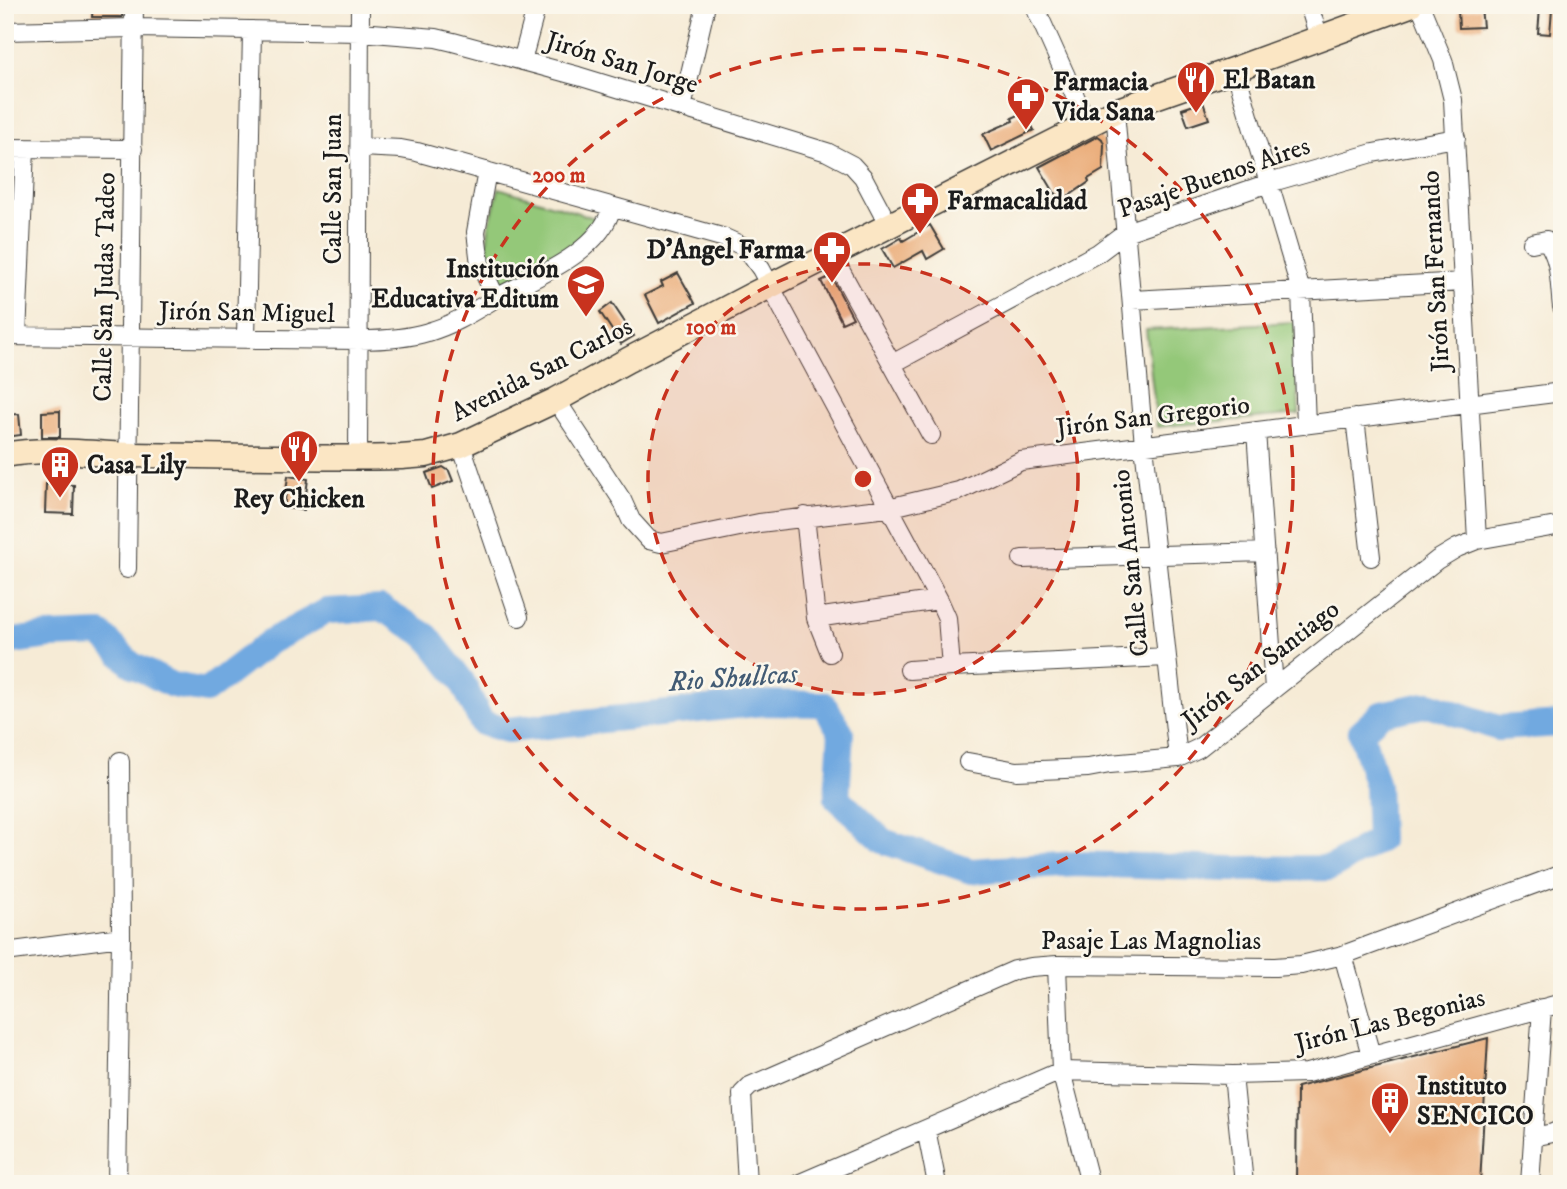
<svg xmlns="http://www.w3.org/2000/svg" width="1567" height="1189" font-family="'IM FELL DW Pica',serif">
	<style>
		.green { fill: #94c879; stroke: #58724a; stroke-width: 2 }
		.lines { fill: none; stroke-linecap: round; stroke-linejoin: round }
		.river { stroke: #71a9e0; stroke-width: 26 }
		.building { fill: #ebaf7d }
		.minor-casing { stroke: #3d3b38; stroke-width: 20 }
		.secondary-casing { stroke: #3d3b38; stroke-width: 27 }
		.minor { stroke: #fff; stroke-width: 18 }
		.secondary { stroke: #fbe6c4; stroke-width: 24 }
		.ring { fill: none; stroke: #c8321e; stroke-width: 3.5; stroke-dasharray: 12 9 }
		.labels { text-anchor: middle; dominant-baseline: central; stroke-width: 5; stroke-linejoin: round; paint-order: stroke }
		.street-label { font-size: 26px; fill: #1c1c1c; stroke: #fbf7ec }
		.poi-label { font-size: 26px; font-weight: bold; fill: #1c1c1c; stroke: #fbf7ec; text-anchor: start }
		.water-label { font-size: 28px; font-style: italic; fill: #425b74; stroke: #fbf7ec }
		.centre { fill: #c8321e; stroke: #fbf7ec; stroke-width: 3.5 }
		.ring-label { font-size: 21px; text-anchor: middle; font-weight: bold; fill: #c8321e; stroke: #fbf7ec; stroke-width: 5; stroke-linejoin: round; paint-order: stroke }
	</style>
	<rect width="100%" height="100%" fill="#fbf7ec"/>
	<filter id="ink" filterUnits="userSpaceOnUse"><feTurbulence type="fractalNoise" baseFrequency=".0143" numOctaves="2"/><feDisplacementMap in="SourceGraphic" scale="14" xChannelSelector="R" yChannelSelector="G"/><feConvolveMatrix kernelMatrix="1 2 1 2 8 2 1 2 1" color-interpolation-filters="sRGB"/></filter>
	<filter id="wash" filterUnits="userSpaceOnUse"><feTurbulence type="fractalNoise" baseFrequency=".00686" numOctaves="4" result="noise"/><feDisplacementMap in="SourceGraphic" scale="28" xChannelSelector="R" yChannelSelector="G"/><feGaussianBlur stdDeviation="1.57" result="paint"/><feColorMatrix in="noise" values="0 0 0 0 0 0 0 0 0 0 0 0 0 0 0 0 0 1.4 0 .05"/><feComposite in="paint" operator="in"/></filter>
	<g filter="url(#wash)">
		<rect width="100%" height="100%" fill="#f6ebd6"/>
		<!-- green -->
		<path class="green" d="M499 188 604 221 556 260 498 285 487 244 489 226Z
			M1295 322 1299 414 1157 427 1146 330Z"/>
		<g class="lines">
			<!-- river -->
			<path class="river" d="M5 642 49 636 101 634 131 664 172 685 206 691 271 641 327 611 382 608 427 636 462 681 482 723 507 730 764 703 823 704 841 732 837 798 883 841 971 871 1076 864 1233 869 1330 868 1379 840 1377 786 1361 732 1381 714 1429 704 1498 728 1562 724"/>
		</g>
		<g id="blocks">
			<!-- building -->
			<path class="building" d="M93 5H123L122 17H92Z
				M1481 8 1483 27 1459 28 1458 10Z
				M1540 8 1552 9 1550 34 1538 33Z
				M1203 102 1209 119 1188 126 1182 109Z
				M1025 112 1034 130 991 151 983 134 1013 121 1012 118Z
				M1098 136 1102 139 1104 144 1103 170 1088 179 1089 182 1060 202 1039 167Z
				M930 225 944 249 927 259 923 251 893 268 882 249 901 238 903 241Z
				M678 273 695 303 659 323 645 295 663 286 661 282Z
				M829 277 832 278 853 318 842 323 821 281Z
				M612 303 634 336 621 344 600 312Z
				M60 411V437H42V412Z
				M19 414 21 435 5 437V415Z
				M443 467 449 471 453 481 432 489 426 473Z
				M288 476 308 479 304 510 284 508Z
				M46 484 74 485 73 514 45 513Z
				M1488 1038 1480 1184H1296L1297 1087Z"/>
		</g>
	</g>
	<g filter="url(#ink)">
		<use href="#blocks" fill-opacity="0" stroke="#3d3b38" stroke-width="2"/>
		<g class="lines">
			<!-- minor casing -->
			<g class="minor-casing">
				<path id="minor" d="M1034 5 1088 125
					M1309 5 1319 38
					M1420 5 1443 60 1453 100 1477 540
					M5 31 134 28 360 32 436 38 453 42 578 76 827 152 852 165 863 177 889 226
					M522 61 537 5
					M1235 69 1301 291 1306 425
					M682 108 706 5
					M1115 111 1144 445 1178 758
					M360 147 401 149 417 152 725 238 745 247 761 269 939 600 947 618 951 667
					M5 148 133 149
					M487 171 476 232 480 264 496 298
					M1532 243 1546 240C1561 259 1559 284 1562 307
					M832 255 931 435
					M1132 300 1463 282
					M5 336 359 340C382 340 405 339 428 332 453 325 474 311 496 298 535 277 600 253 612 207
					M17 336 25 148
					M246 339 252 30
					M892 364 1098 253 1126 232 1269 183 1373 153 1456 138
					M556 400 622 500 631 520 649 540 661 543 759 523 888 508 959 491 1021 461 1562 392
					M1355 418 1371 557
					M1256 431 1274 689
					M461 445 519 617
					M358 458 360 5
					M805 516 816 618 830 653
					M1022 559 1265 552
					M127 569 134 5
					M816 618 939 600
					M909 670 951 667 1167 657
					M968 762 1017 771 1088 768 1110 764 1178 758 1199 748 1437 560 1457 548 1477 540 1562 525
					M5 952 121 937
					M1343 955 1371 1055
					M1057 965 1061 1071 1090 1184
					M1233 1075 1244 1184
					M926 1129 937 1184
					M1533 1137 1553 1133 1562 1129
					M117 1184 121 937 120 761
					M747 1184 742 1094 750 1086 1015 970 1031 967 1057 965 1275 967 1301 965 1343 955 1562 874
					M798 1184 1061 1071 1233 1075 1307 1073 1562 1003
					M1530 1184 1542 1008"/>
			</g>
			<!-- secondary casing -->
			<g class="secondary-casing">
				<path id="secondary" d="M5 455C43 447 94 454 133 455 223 456 312 459 401 457L426 455 461 445 556 400 628 360 754 294 1115 111 1235 69 1410 5"/>
			</g>
			<!-- minor -->
			<use href="#minor" class="minor"/>
			<!-- secondary -->
			<use href="#secondary" class="secondary"/>
		</g>
	</g>
	<!-- distance rings -->
	<circle cx="863" cy="479" r="215" fill="#c8321e" fill-opacity=".12"/>
	<g class="ring">
		<circle cx="863" cy="479" r="215"/>
		<circle cx="863" cy="479" r="430"/>
	</g>
	<!-- icons -->
	<defs>
		<g id="restaurant-pin" transform="scale(2.0125)"><path d="M0 17L-7.5 6A9.5 9.5 0 1 1 7.5 6Z" fill="#c8321e" stroke="#fbf7ec"/><path d="M-5-6h1v4h1v-4h1v4h1v-4h1v5L-1.5 .5V6h-2V.5L-5-1ZM5-6V6H3V1.5H1.5Q1.5-4 5-6Z" fill="#fff"/></g>
		<g id="pharmacy-pin" transform="scale(2.0125)"><path d="M0 17L-7.5 6A9.5 9.5 0 1 1 7.5 6Z" fill="#c8321e" stroke="#fbf7ec"/><path d="M-2-6h4v4h4v4h-4v4h-4v-4h-4v-4h4Z" fill="#fff"/></g>
		<g id="school-pin" transform="scale(2.0125)"><path d="M0 17L-7.5 6A9.5 9.5 0 1 1 7.5 6Z" fill="#c8321e" stroke="#fbf7ec"/><path d="M0-5L7-2L0 1L-7-2ZM-4 1L0 2.5L4 1V4Q0 6-4 4Z" fill="#fff"/></g>
		<g id="building-pin" transform="scale(2.0125)"><path d="M0 17L-7.5 6A9.5 9.5 0 1 1 7.5 6Z" fill="#c8321e" stroke="#fbf7ec"/><path d="M-4-6H4V6H1V3H-1V6H-4ZM-2.5-4.3h1.7v1.8h-1.7ZM.8-4.3h1.7v1.8H.8ZM-2.5-1h1.7V.8h-1.7ZM.8-1h1.7V.8H.8Z" fill="#fff"/></g>
	</defs>
	<g fill-rule="evenodd">
		<use href="#restaurant-pin" x="1196" y="80"/>
		<use href="#pharmacy-pin" x="1026" y="97"/>
		<use href="#pharmacy-pin" x="920" y="201"/>
		<use href="#pharmacy-pin" x="832" y="250"/>
		<use href="#school-pin" x="586" y="284"/>
		<use href="#restaurant-pin" x="299" y="449"/>
		<use href="#building-pin" x="60" y="465"/>
		<use href="#building-pin" x="1390" y="1101"/>
	</g>
	<g class="labels">
		<!-- street labels -->
		<g class="street-label">
			<text transform="translate(622 63) rotate(17)">Jirón San Jorge</text>
			<text transform="translate(1214 178) rotate(-19)">Pasaje Buenos Aires</text>
			<text transform="translate(333 189) rotate(-90)">Calle San Juan</text>
			<text transform="translate(1436 271) rotate(-93)">Jirón San Fernando</text>
			<text transform="translate(105 287) rotate(-89)">Calle San Judas Tadeo</text>
			<text transform="translate(247 313) rotate(1)">Jirón San Miguel</text>
			<text transform="translate(542 370) rotate(-27)">Avenida San Carlos</text>
			<text transform="translate(1153 417) rotate(-7)">Jirón San Gregorio</text>
			<text transform="translate(1131 563) rotate(-96)">Calle San Antonio</text>
			<text transform="translate(1261 665) rotate(-38)">Jirón San Santiago</text>
			<text x="1151" y="941">Pasaje Las Magnolias</text>
			<text transform="translate(1390 1021) rotate(-14)">Jirón Las Begonias</text>
		</g>
		<!-- poi labels -->
		<g class="poi-label">
			<text x="1223" y="80">El Batan</text>
			<text x="1053" y="82">Farmacia<tspan x="1053" dy="30">Vida Sana</tspan></text>
			<text x="947" y="201">Farmacalidad</text>
			<text x="805" y="250" text-anchor="end">D'Angel Farma</text>
			<text x="559" y="269" text-anchor="end">Institución<tspan x="559" dy="30">Educativa Editum</tspan></text>
			<text x="87" y="465">Casa Lily</text>
			<text x="299" y="499" text-anchor="middle">Rey Chicken</text>
			<text x="1417" y="1086">Instituto<tspan x="1417" dy="30">SENCICO</tspan></text>
		</g>
		<!-- water labels -->
		<g class="water-label">
			<text transform="translate(733 678) rotate(-4)">Rio Shullcas</text>
		</g>
	</g>
	<circle cx="863" cy="479" r="10" class="centre"/>
	<g class="ring-label">
		<text x="559" y="182">200 m</text>
		<text x="711" y="334">100 m</text>
	</g>
	<!-- margin -->
	<rect width="1567" height="1189" fill="none" stroke="#fbf7ec" stroke-width="28"/>
</svg>
